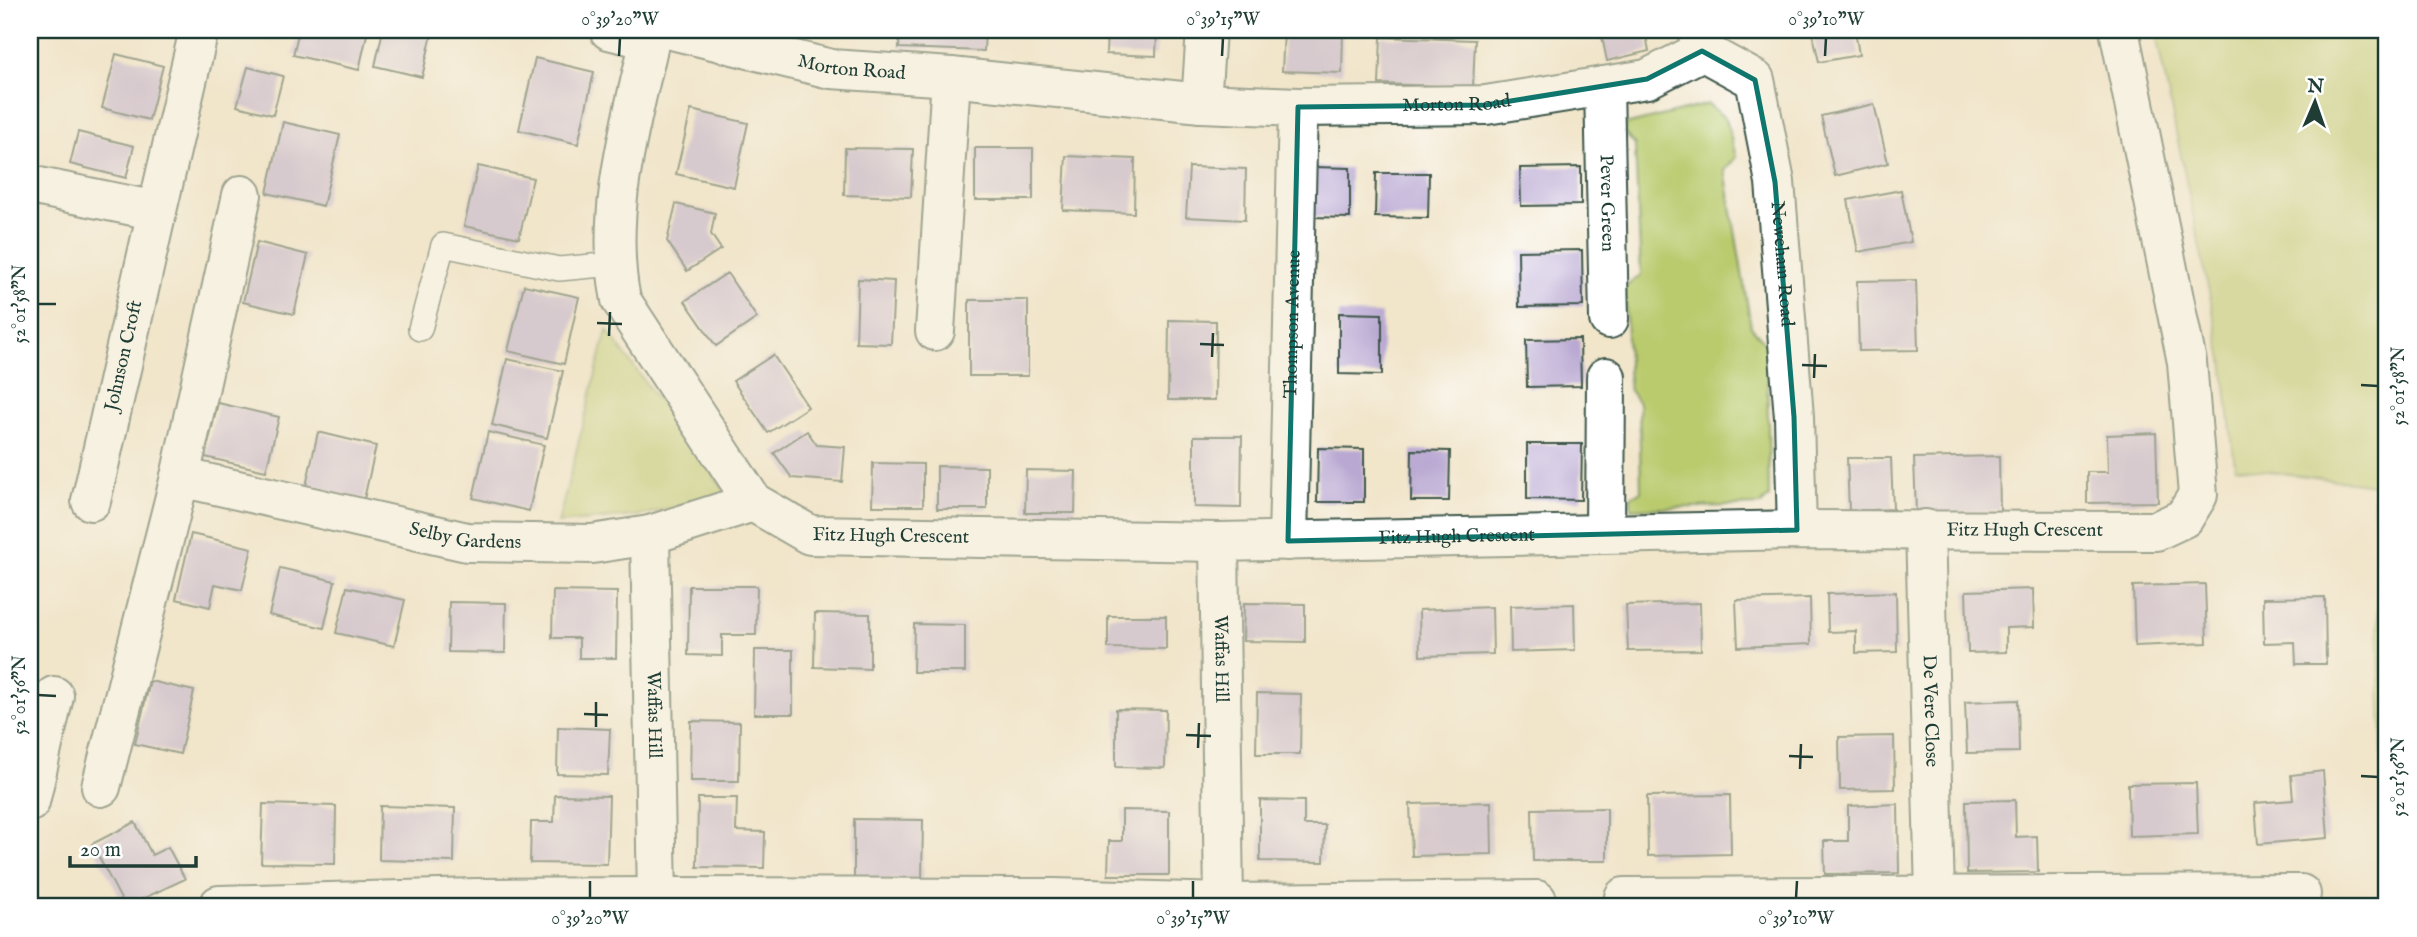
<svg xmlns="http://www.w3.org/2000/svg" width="2417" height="937" font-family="'IM FELL English',serif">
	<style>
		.green { fill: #bacb6e; stroke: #6c8451; stroke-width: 2 }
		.building { fill: #b9a8d2 }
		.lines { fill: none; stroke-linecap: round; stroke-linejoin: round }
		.service-casing { stroke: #3e564a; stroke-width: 26 }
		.minor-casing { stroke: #3e564a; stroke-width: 42 }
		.service { stroke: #fff; stroke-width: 23 }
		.minor { stroke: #fff; stroke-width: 38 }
		.marked { fill: none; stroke: #0f766e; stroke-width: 5; stroke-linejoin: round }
		.ticks { fill: none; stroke: #1f3d34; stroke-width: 2.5 }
		.labels { text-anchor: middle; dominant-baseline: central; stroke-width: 7; stroke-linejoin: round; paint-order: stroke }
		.street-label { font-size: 19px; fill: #1f3d34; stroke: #fff }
		.neatline { fill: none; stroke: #1f3d34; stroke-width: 2.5 }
		.ticks-label { font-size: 18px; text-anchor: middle; fill: #1f3d34 }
	</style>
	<rect width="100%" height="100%" fill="#fff"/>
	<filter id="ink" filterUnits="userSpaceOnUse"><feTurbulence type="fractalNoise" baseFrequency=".0143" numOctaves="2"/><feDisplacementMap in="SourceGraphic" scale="14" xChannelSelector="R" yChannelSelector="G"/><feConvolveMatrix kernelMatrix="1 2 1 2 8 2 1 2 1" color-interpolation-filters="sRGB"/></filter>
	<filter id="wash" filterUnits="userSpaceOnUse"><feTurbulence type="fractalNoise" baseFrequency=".00686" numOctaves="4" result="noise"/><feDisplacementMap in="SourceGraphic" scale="28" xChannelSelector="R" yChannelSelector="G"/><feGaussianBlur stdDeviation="1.57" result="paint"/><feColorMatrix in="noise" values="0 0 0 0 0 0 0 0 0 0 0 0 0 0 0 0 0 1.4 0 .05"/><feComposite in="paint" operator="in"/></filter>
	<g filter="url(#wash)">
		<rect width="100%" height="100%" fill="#f1e5ca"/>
		<!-- green -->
		<path class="green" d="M2155 30H2387V906L2374 485 2235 467 2223 360Z
			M1708 104 1726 119 1736 157 1725 170 1751 327 1767 345 1769 497 1761 505 1631 509V497L1641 491 1639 403 1629 389 1625 287 1641 275 1635 145 1625 134V125Z
			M607 330 727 494 644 515 558 523Z"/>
		<g id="blocks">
			<!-- building -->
			<path class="building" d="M299 30H368L359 70 293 55Z
				M383 30H433L422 77 375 66Z
				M900 30H985L984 51 899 48Z
				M1107 30H1157L1156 56 1106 54Z
				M1284 30H1343L1342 73 1282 71Z
				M1608 30H1645L1649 51 1607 61 1601 32Z
				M1812 30H1855L1859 55 1819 62Z
				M1381 37 1475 40 1473 87 1379 84Z
				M116 54 163 66 149 120 102 108Z
				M535 58 594 72 578 144 519 130Z
				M248 67 283 76 273 115 237 106Z
				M1874 104 1888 163 1835 176 1821 116Z
				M691 110 748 123 734 187 676 174Z
				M283 122 340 135 323 206 267 193Z
				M78 132 134 146 126 178 70 164Z
				M845 148 913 149 911 197 844 195Z
				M975 148H1033V200H975Z
				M1066 156 1135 159 1134 213 1063 210Z
				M478 166 533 178 519 238 464 226Z
				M1189 167 1246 169 1245 220 1186 217Z
				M1313 167 1350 168V218L1313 217Z
				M1581 167V205L1521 206 1520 168Z
				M1376 173H1429L1428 218 1375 217Z
				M1901 190 1911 242 1858 252 1848 200Z
				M676 204 715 213 711 234 721 249 687 271 667 241Z
				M257 242 308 255 294 314 243 302Z
				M1582 250 1583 306 1519 307 1518 251Z
				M727 273 757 318 716 346 685 301Z
				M858 279 894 281 891 344 856 343Z
				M1916 280 1918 350 1859 351 1857 281Z
				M524 285 579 297 564 364 508 351Z
				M969 300H1028V376H969Z
				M1339 313 1382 314V375L1339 374Z
				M1169 320 1216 321 1215 400H1168Z
				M1580 339 1581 386 1527 387 1526 340Z
				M773 355 808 407 768 433 733 381Z
				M507 359 563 371 547 438 492 425Z
				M218 403 279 417 266 471 205 457Z
				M807 431 817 445 845 447 842 482 792 478 774 453Z
				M318 432 376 446 364 499 306 486Z
				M488 432 544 445 529 511 473 498Z
				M2156 433 2158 502 2087 503V472H2108L2107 435Z
				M1194 436H1242L1241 508 1194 507Z
				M1527 444H1582L1581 500 1527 499Z
				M1318 448 1364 449V502H1317Z
				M1412 450 1450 451 1449 501H1411Z
				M1999 456 2000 511 1916 513 1914 458Z
				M1847 458H1891L1893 509 1849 511Z
				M873 463 923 464V506H872Z
				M937 466 987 467V509H937Z
				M1026 470 1076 471 1075 513H1025Z
				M191 534 252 548 242 590 215 584 210 607 176 599Z
				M280 568 335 581 324 628 269 615Z
				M2205 584 2207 643 2135 646 2133 586Z
				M689 586H757L756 635H722V656L688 655Z
				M347 587 405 600 394 646 336 633Z
				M2033 589 2034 627 2006 628V652L1968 653 1966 591Z
				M553 591 617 592 616 658H579V638H552Z
				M1896 592 1897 652 1856 653V631L1828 632 1827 594Z
				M2325 597 2326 664H2296L2295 642 2264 643 2263 598Z
				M1810 598 1811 644 1738 647 1736 600Z
				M449 602 506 603 505 653 448 652Z
				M1244 603 1305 604V642L1243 641Z
				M1700 603 1701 650 1628 651 1626 605Z
				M1574 604 1575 650 1511 652 1510 606Z
				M1492 607 1493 654 1420 656 1419 610Z
				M815 613 870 614V669L814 667Z
				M1108 616H1166V649L1108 648Z
				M914 624 965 625V672H913Z
				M755 650H793V714H754Z
				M150 681 194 691 180 754 135 744Z
				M1257 693 1301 694 1300 754H1256Z
				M2018 700 2019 752 1967 753 1965 702Z
				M1116 709 1166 710 1165 768 1116 767Z
				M691 721 740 722 739 781H690Z
				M558 727 610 729 608 775 557 774Z
				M1894 736 1895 789 1840 790 1839 737Z
				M2323 771 2328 838 2258 844 2255 803 2293 800 2291 775Z
				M2196 783 2198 834 2129 836 2128 784Z
				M555 795 609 796 607 864 530 863 531 822H554Z
				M1730 795 1731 854 1648 856 1647 796Z
				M698 798H737L736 831 765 832 764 868 697 867Z
				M1260 800 1304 801V825H1325L1324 862 1260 861Z
				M2015 800 2016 837 2037 836 2038 872 1967 873 1966 801Z
				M1491 802 1492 854 1412 856 1410 804Z
				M263 804 336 806 335 864 261 863Z
				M1898 804 1899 873 1825 874 1824 841H1848V806Z
				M380 806 455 808 454 862 379 860Z
				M1607 808V861H1533L1532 809Z
				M1122 810 1169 811V875H1108L1109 841H1122Z
				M854 819 923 820 922 880 854 879Z
				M135 822 152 855 168 847 185 879 125 907 92 844Z"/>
		</g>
	</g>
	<g filter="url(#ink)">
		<use href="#blocks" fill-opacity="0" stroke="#3e564a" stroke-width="2"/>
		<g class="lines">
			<!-- service casing -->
			<g class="service-casing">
				<path id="service" d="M420 329 443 245 559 269 614 264"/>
			</g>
			<!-- minor casing -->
			<g class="minor-casing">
				<g id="minor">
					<path d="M609 30 650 40"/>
					<path id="s1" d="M652 30C633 118 603 209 621 300L753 502 810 535 1219 542 1797 530 2156 531 2184 518 2198 495 2187 362 2119 30"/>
					<path id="s2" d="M672 30 831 69 951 77 1201 103 1298 107 1486 105 1647 79 1702 51"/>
					<path id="s3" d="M1697 30 1702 51 1755 80 1775 182 1794 417 1797 530"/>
					<path id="s4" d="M1604 86 1609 319"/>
					<path d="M1201 103 1206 30"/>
					<path d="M30 185 157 211 199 30"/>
					<path d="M935 331 951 77"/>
					<path id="s5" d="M180 477 467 542 592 544 650 535 753 502"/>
					<path id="s6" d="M91 501 157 211"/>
					<path id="s7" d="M1925 529 1935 894"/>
					<path d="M1605 534 1606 377"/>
					<path id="s8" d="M650 535 657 897"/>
					<path id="s9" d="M1288 541 1298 107"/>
					<path id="s10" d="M1219 542 1224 903"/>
					<path d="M101 787 180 477 242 195"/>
					<path d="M30 802 54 696"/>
					<path d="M1624 897 2301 894"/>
					<path d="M219 905 476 898 657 897 1054 898 1224 903 1537 900"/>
				</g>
			</g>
			<!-- service -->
			<use href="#service" class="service"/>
			<!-- minor -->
			<use href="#minor" class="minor"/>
		</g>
	</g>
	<!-- marked area -->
	<path d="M0 0H2417V937H0ZM1702 51 1755 80 1775 182 1794 417 1797 530 1288 541 1298 107 1486 105 1647 79Z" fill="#f1e5ca" fill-opacity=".55" fill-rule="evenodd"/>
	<path class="marked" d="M1702 51 1755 80 1775 182 1794 417 1797 530 1288 541 1298 107 1486 105 1647 79Z"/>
	<!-- ticks -->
	<path class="ticks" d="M619 56 620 38M1222 56 1223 38M1825 56 1826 38M38 304H56M597 323 622 324M609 336 610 312M1200 344 1224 345M1212 357 1213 333M1802 365 1827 366M1814 378 1815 354M2361 385 2378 386M38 695 56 696M584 714 608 715M596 727V702M1186 735 1211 736M1198 748 1199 723M1789 756 1813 757M1800 769 1801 744M2361 776 2378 777M590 898V881M1193 898V881M1796 898 1797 881"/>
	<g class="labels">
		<!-- street labels -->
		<g class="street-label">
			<text stroke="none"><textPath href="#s2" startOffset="184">Morton Road</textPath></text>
			<text stroke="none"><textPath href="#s2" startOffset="791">Morton Road</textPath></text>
			<text stroke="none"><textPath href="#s4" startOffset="117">Pever Green</textPath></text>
			<text stroke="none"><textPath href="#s3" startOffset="268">Neweham Road</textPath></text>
			<text stroke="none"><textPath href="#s9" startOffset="217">Thompson Avenue</textPath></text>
			<text stroke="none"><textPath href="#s6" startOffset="149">Johnson Croft</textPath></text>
			<text stroke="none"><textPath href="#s1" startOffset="1796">Fitz Hugh Crescent</textPath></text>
			<text stroke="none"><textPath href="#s1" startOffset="662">Fitz Hugh Crescent</textPath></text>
			<text stroke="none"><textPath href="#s5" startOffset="292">Selby Gardens</textPath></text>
			<text stroke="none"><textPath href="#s1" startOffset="1228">Fitz Hugh Crescent</textPath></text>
			<text stroke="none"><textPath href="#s10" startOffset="117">Waffas Hill</textPath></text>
			<text stroke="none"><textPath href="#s7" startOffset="182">De Vere Close</textPath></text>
			<text stroke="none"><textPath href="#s8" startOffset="180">Waffas Hill</textPath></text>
		</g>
	</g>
	<!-- margin -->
	<rect width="2417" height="937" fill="none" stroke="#fff" stroke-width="77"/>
	<!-- north arrow -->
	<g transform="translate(2315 102) rotate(2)" stroke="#ffffff" stroke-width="5" paint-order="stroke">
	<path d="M0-5L12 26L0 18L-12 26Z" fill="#1f3d34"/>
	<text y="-10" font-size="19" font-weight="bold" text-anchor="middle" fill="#1f3d34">N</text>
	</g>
	<!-- scale -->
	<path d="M70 856v10h126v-10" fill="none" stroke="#1f3d34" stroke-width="3.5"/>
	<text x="80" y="856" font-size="21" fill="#1f3d34" stroke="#ffffff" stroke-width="5" paint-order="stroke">20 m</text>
	<rect x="38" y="38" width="2340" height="860" class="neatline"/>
	<g class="ticks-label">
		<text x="620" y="25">0°39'20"W</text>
		<text x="1223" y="25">0°39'15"W</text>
		<text x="1826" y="25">0°39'10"W</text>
		<text transform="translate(19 304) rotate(-90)" y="6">52°01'58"N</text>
		<text transform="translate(2398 386) rotate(-90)" y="6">52°01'58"N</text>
		<text transform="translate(19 695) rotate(-90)" y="6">52°01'56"N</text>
		<text transform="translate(2398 777) rotate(-90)" y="6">52°01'56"N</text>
		<text x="590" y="924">0°39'20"W</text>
		<text x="1193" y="924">0°39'15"W</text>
		<text x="1796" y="924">0°39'10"W</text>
	</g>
</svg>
